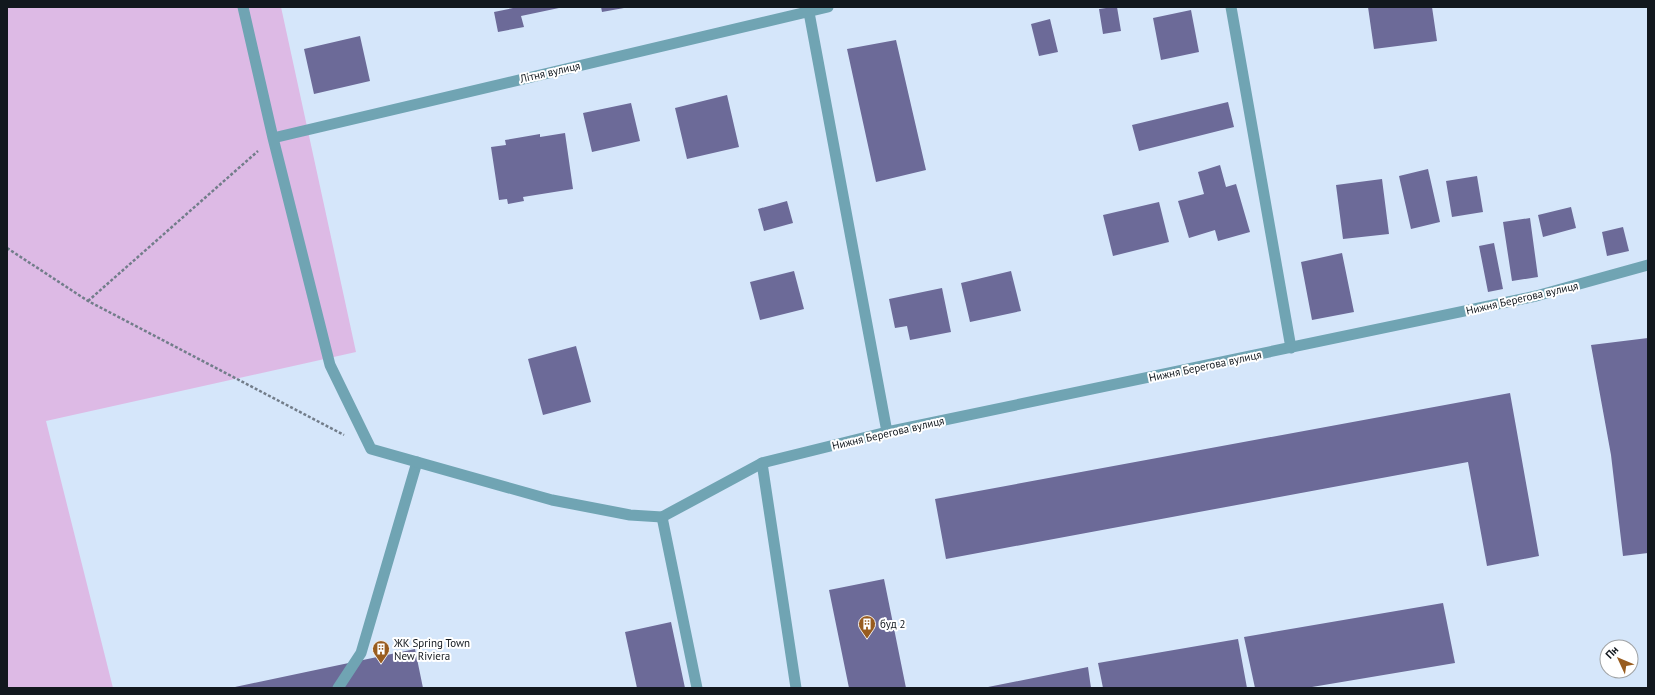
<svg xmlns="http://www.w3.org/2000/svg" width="1655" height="695" font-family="'PT Sans',sans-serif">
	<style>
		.green { fill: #ddbae5 }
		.building { fill: #6c6a98 }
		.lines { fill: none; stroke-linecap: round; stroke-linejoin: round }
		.path { stroke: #727d8a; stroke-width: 2.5; stroke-dasharray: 3 2; stroke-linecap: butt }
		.service { stroke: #70a4b3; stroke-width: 11 }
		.minor { stroke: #70a4b3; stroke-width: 11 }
		.labels { text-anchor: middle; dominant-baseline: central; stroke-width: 4; stroke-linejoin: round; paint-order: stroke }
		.street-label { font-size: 11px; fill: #12181e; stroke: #fff }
		.poi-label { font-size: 11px; fill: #12181e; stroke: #fff; text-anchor: start }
	</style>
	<rect width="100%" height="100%" fill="#d5e6fa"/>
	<!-- green -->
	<path class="green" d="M7 7H281L356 352 46 421 113 688H7Z"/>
	<!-- building -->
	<path class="building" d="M518 7H558L559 8 521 16 524 27 498 32 494 12Z
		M601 7H624V8L602 12Z
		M1113 7H1117L1121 31 1103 34 1099 9Z
		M1368 7H1432L1437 41 1374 49Z
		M1191 10 1199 52 1161 60 1153 18Z
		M1050 19 1058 52 1039 56 1031 24Z
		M360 36 370 81 314 94 304 49Z
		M896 40 926 170 876 182 847 49Z
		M727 95 739 147 687 159 675 108Z
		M1228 102 1234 127 1139 151 1132 125Z
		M631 103 640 141 592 152 583 113Z
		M565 133 573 189 523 197 524 201 508 204 507 199 499 200 491 147 506 145 505 140 540 134V137Z
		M1220 165 1226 187 1236 184 1250 232 1218 241 1215 230 1189 238 1178 201 1204 194 1198 172Z
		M1428 169 1440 222 1411 229 1399 176Z
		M1477 176 1483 212 1452 217 1446 181Z
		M1382 179 1389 234 1343 239 1336 185Z
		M787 201 793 223 764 231 758 209Z
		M1159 202 1169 242 1113 256 1103 215Z
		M1571 207 1576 228 1543 237 1538 215Z
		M1530 218 1538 277 1512 281 1503 222Z
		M1623 227 1629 251 1607 256 1602 232Z
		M1494 243 1503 289 1488 292 1479 246Z
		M1342 253 1354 312 1312 320 1301 262Z
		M794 271 804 309 760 320 750 282Z
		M1011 271 1021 311 970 322 961 283Z
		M942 288 951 332 910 340 907 326 895 328 889 299Z
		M1648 338V553L1623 556 1611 455 1591 345Z
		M576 346 591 402 543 415 528 359Z
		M1510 393 1539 556 1487 566 1468 462 946 559 935 499Z
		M884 579 906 688H849L829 590Z
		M1443 603 1455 663 1306 688H1255L1244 637Z
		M671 622 685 688H637L625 632Z
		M1238 639 1247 688H1103L1098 663Z
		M415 649 423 688H235V687Z
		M1088 667 1091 688H988V687Z"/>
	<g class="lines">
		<!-- path -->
		<path class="path" d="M7 248 88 301 344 435
			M88 301 258 151"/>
		<!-- service -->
		<path class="service" d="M762 463 796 688
			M662 517 697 688
			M338 688 361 653 417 462"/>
		<!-- minor -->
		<path class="minor" d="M243 7 273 138 330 365 371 449 552 500 630 515 662 517 762 463 887 432 1536 296 1648 265
			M808 7 887 432
			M1231 7 1291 348
			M273 138 828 7"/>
	</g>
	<!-- icons -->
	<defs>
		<g id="building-pin" transform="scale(0.9)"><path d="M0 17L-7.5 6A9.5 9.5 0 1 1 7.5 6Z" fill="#985c1f" stroke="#fff"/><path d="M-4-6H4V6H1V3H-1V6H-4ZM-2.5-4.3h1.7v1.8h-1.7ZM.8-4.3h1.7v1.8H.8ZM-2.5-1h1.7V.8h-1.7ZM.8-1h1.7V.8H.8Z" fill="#fff"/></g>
	</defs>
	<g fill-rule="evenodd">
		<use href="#building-pin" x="867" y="624"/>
		<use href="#building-pin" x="381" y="649"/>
	</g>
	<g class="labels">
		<!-- street labels -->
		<g class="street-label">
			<text transform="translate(550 72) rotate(-13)">Літня вулиця</text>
			<text transform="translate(1522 298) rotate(-13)">Нижня Берегова вулиця</text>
			<text transform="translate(1205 366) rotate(-12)">Нижня Берегова вулиця</text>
			<text transform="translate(888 433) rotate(-13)">Нижня Берегова вулиця</text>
		</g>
		<!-- poi labels -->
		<g class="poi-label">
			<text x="880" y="624">буд 2</text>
			<text x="394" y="643">ЖК Spring Town<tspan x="394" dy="13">New Riviera</tspan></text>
		</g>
	</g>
	<!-- border -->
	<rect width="1655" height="695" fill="none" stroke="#12181e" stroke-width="16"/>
	<!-- north arrow -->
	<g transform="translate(1619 659) rotate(314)"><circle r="19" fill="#ffffff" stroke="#a0a3a5"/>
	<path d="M0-3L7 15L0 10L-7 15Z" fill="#985c1f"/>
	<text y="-6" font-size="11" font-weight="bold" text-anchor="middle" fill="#12181e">Пн</text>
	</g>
</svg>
